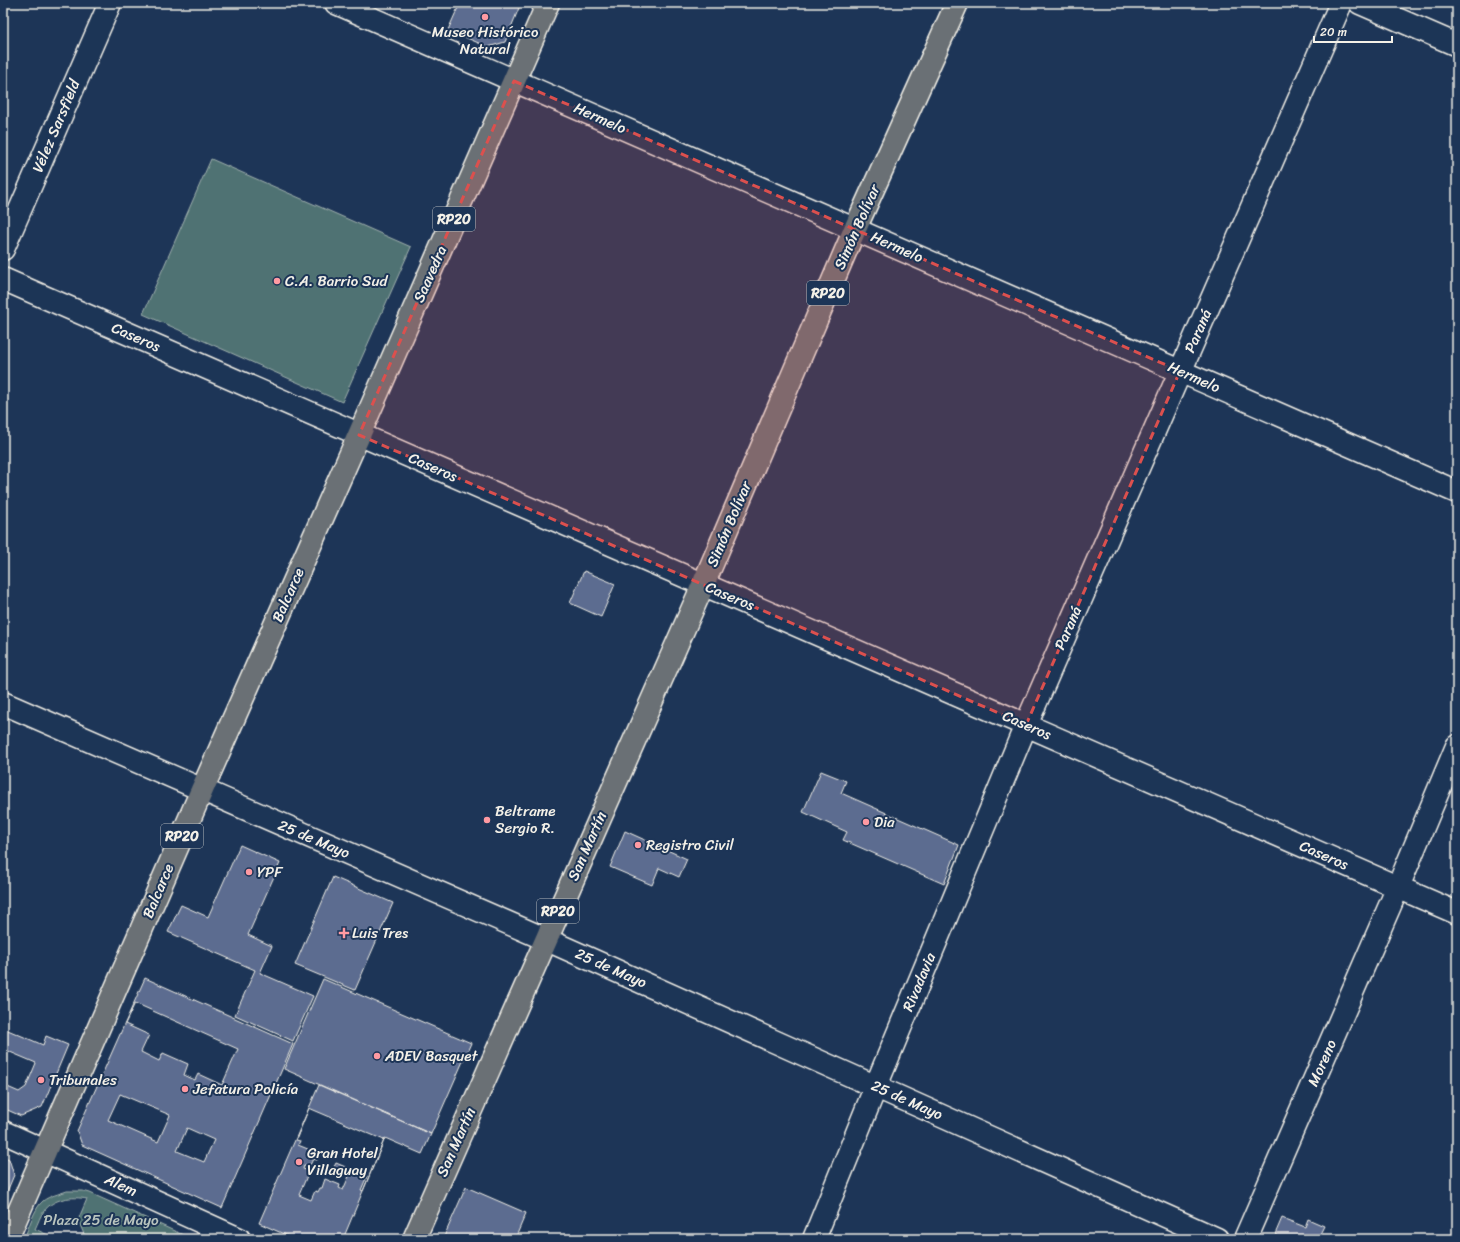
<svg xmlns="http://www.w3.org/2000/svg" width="1460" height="1242" font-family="Sriracha,sans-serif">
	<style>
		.green { fill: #4f7273; stroke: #a2b2ae }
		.building { fill: #5b6c90; stroke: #f4f1e8; fill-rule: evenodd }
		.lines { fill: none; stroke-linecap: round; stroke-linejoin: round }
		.street-casing { stroke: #f4f1e8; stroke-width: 25 }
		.secondary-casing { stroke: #f4f1e8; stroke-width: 25 }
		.primary-casing { stroke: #f4f1e8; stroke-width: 25 }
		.street { stroke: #1d3557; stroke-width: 22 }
		.secondary { stroke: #1d3557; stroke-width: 22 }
		.primary { stroke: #6a7074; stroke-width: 22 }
		.marked { fill: #dc504e; fill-opacity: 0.2; stroke: #dc504e; stroke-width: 3; stroke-dasharray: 8 5; stroke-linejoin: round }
		.poi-dot { fill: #ff9aa2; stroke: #1d3557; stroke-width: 1.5 }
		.labels { text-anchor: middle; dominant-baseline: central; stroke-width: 4; stroke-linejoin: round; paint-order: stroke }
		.shield { fill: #1d3557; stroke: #b4b9bc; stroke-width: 1 }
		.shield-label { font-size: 14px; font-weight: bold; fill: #f4f1e8 }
		.poi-label { font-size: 15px; fill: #f4f1e8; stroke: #1d3557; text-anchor: start }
		.street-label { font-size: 15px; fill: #f4f1e8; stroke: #1d3557 }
		.park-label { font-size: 15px; fill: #bac5bf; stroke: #1d3557 }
	</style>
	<rect width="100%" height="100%" fill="#1d3557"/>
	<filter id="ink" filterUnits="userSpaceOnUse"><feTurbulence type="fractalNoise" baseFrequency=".025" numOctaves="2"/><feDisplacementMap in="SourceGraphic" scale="8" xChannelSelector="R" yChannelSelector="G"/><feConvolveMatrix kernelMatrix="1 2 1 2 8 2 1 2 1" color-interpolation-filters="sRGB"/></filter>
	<g filter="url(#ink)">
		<!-- green -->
		<path class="green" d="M211 159 411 247 342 402 143 314Z
			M67 1191H83L90 1193 192 1239H86L78 1220 87 1199C72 1196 54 1198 44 1211 40 1216 38 1223 35 1229L48 1235 50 1239H24C28 1229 35 1207 43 1201 49 1196 59 1194 67 1191Z"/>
		<!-- building -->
		<path class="building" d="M460 3H521L505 42 488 47 448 30Z
			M584 571 615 584 601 617 570 603Z
			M821 771 846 781 841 793 959 845 944 884 843 840 847 832 803 812Z
			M625 831 687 859 679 877 659 868 652 885 610 867Z
			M240 845 280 863 248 935 272 946 260 973 313 996 293 1041 235 1015 255 970 168 932 181 905 208 917Z
			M333 877 393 903 355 990 295 965Z
			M145 978 293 1044 222 1208 82 1145 77 1131ZM135 1003 238 1049 222 1085 198 1074 195 1080 184 1075 188 1064 163 1053 159 1061 141 1052 149 1035 125 1024ZM120 1094 170 1115 158 1142 108 1120ZM187 1128 214 1140 204 1162 177 1151Z
			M323 979 471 1043 431 1134 284 1069Z
			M3 1028 43 1045 46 1036 68 1045 42 1107 21 1116 3 1108V1085L19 1092 26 1087 36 1063 3 1049Z
			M319 1085 431 1134 422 1154 385 1138 343 1239H295L259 1223ZM309 1108 384 1140 363 1191 361 1190 367 1176 336 1163 334 1167 350 1174 343 1190 339 1188 340 1185 325 1179 322 1188H320L318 1192 315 1191 311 1200 299 1195 309 1171 303 1169 304 1165H310L313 1159 317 1160 320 1154 298 1145 300 1141 296 1140Z
			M3 1156 9 1159 14 1175 3 1201Z
			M466 1187 526 1213 515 1239H443Z
			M1282 1218 1305 1227 1308 1219 1324 1226 1320 1234 1332 1239H1278L1276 1232Z"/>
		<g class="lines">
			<!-- street casing -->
			<g class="street-casing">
				<path id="street" d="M336 3 1457 492
					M3 249 110 3
					M3 279 1457 913
					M3 703 545 939 1217 1239
					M3 1132 239 1239
					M814 1239 876 1086 1026 725 1341 3
					M1245 1239 1398 887 1457 746"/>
			</g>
			<!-- secondary casing -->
			<g class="secondary-casing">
				<path id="secondary" d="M1360 3 1457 45"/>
			</g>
			<!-- primary casing -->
			<g class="primary-casing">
				<path id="primary" d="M7 1239 202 790 359 435 548 3
					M414 1239 703 585 855 229 957 3"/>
			</g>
			<!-- street -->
			<use href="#street" class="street"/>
			<!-- secondary -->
			<use href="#secondary" class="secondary"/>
			<!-- primary -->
			<use href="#primary" class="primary"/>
		</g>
	</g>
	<!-- marked area -->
	<path class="marked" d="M514 81 1180 371 1026 725 359 435Z"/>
	<!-- markers -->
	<g class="poi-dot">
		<circle cx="485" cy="17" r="4"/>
		<circle cx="277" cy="281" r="4"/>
		<circle cx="487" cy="820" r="4"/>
		<circle cx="866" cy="822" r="4"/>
		<circle cx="638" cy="845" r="4"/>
		<circle cx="249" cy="872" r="4"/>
		<path d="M342 927h4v4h4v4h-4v4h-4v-4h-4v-4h4z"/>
		<circle cx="377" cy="1056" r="4"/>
		<circle cx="41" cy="1080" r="4"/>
		<circle cx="185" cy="1089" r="4"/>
		<circle cx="299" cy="1162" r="4"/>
	</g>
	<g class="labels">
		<!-- shield labels -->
		<g class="shield">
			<rect x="433" y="207" width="42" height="24" rx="3"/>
			<rect x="807" y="281" width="42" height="24" rx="3"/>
			<rect x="161" y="824" width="42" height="24" rx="3"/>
			<rect x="537" y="899" width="42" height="24" rx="3"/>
		</g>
		<g class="shield-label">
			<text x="454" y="219">RP20</text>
			<text x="828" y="293">RP20</text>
			<text x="182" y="836">RP20</text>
			<text x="558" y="911">RP20</text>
		</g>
		<!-- poi labels -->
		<g class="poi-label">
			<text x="485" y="32" text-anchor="middle">Museo Histórico<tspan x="485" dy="17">Natural</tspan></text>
			<text x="285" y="281">C.A. Barrio Sud</text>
			<text x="495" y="811">Beltrame<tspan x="495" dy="17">Sergio R.</tspan></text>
			<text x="874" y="822">Dia</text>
			<text x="646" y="845">Registro Civil</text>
			<text x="257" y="872">YPF</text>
			<text x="352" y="933">Luis Tres</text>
			<text x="385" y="1056">ADEV Basquet</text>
			<text x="49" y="1080">Tribunales</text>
			<text x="193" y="1089">Jefatura Policía</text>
			<text x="307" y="1153">Gran Hotel<tspan x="307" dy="17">Villaguay</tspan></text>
		</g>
		<!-- street labels -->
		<g class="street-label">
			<text transform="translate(600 118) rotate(24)">Hermelo</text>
			<text transform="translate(56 126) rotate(-67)">Vélez Sarsfield</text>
			<text transform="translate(857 227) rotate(-66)">Simón Bolívar</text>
			<text transform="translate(897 247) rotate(24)">Hermelo</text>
			<text transform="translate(430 274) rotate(-66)">Saavedra</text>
			<text transform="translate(1198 331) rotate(-66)">Paraná</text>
			<text transform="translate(136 337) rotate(24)">Caseros</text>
			<text transform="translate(1194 377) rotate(24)">Hermelo</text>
			<text transform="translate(433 467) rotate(24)">Caseros</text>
			<text transform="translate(729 524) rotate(-67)">Simón Bolívar</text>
			<text transform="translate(288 595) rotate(-66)">Balcarce</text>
			<text transform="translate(730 596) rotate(23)">Caseros</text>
			<text transform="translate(1068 628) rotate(-66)">Paraná</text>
			<text transform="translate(1027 725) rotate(24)">Caseros</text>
			<text transform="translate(314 839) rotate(23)">25 de Mayo</text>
			<text transform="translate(587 846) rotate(-66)">San Martín</text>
			<text transform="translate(1324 855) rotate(24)">Caseros</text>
			<text transform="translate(158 891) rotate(-67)">Balcarce</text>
			<text transform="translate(611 968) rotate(24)">25 de Mayo</text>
			<text transform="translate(919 982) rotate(-67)">Rivadavia</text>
			<text transform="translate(1322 1063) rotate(-66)">Moreno</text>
			<text transform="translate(907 1100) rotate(24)">25 de Mayo</text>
			<text transform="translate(456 1142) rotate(-66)">San Martín</text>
			<text transform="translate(121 1185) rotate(24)">Alem</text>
		</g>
		<!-- park labels -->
		<g class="park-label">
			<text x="101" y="1220">Plaza 25 de Mayo</text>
		</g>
	</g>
	<!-- margin -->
	<rect width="1460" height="1242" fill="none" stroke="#1d3557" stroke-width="16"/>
	<rect x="8" y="8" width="1444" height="1226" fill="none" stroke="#f4f1e8" stroke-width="1.5" filter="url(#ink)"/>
	<!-- scale -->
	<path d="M1314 36v6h78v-6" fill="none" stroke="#f4f1e8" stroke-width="2"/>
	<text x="1320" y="36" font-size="12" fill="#f4f1e8" stroke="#1d3557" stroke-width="3" paint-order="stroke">20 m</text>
</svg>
